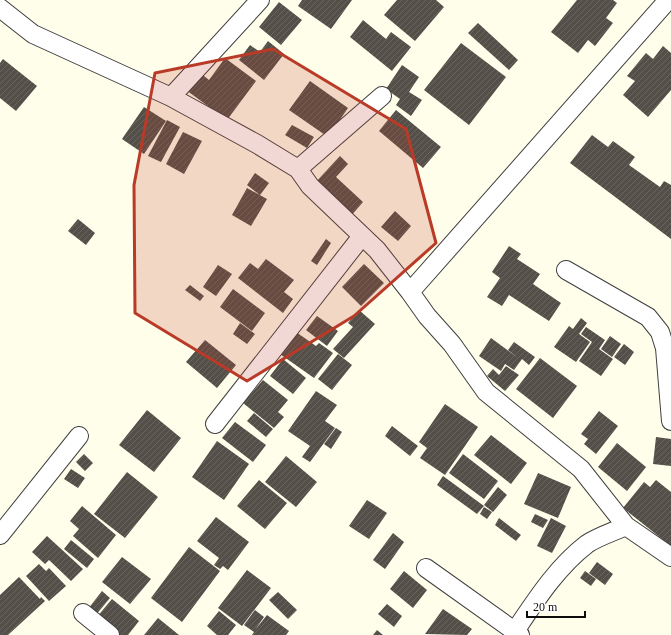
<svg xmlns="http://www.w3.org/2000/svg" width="671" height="635" font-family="Georgia,serif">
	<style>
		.building { fill: url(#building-hatch) }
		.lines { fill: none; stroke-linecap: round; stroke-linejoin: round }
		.street-casing { stroke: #3f3f3f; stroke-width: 20 }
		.street { stroke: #fff; stroke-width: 18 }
		.marked { fill: #b93a27; fill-opacity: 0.2; stroke: #b93a27; stroke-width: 3; stroke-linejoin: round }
	</style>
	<defs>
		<pattern id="building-hatch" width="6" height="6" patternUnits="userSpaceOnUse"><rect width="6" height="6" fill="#544f48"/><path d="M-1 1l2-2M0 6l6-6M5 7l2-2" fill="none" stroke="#68645e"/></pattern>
	</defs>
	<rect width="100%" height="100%" fill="#fffeeb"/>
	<!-- building -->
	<path class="building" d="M302 0H352L331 29 298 6Z
		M397 0H436L444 7 415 41 384 15Z
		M577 0H613L617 3 606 18 613 23 595 46 588 40 578 53 551 32Z
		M279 2 302 20 281 45 259 27Z
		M363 20 386 39 391 32 411 47 392 71 350 37Z
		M478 23 518 60 509 70 468 33Z
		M268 41 284 54 264 80 239 60 250 45 260 52Z
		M461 43 506 77 469 125 424 90Z
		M663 46 671 53V90L648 117 623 95 635 81 627 76 646 53 653 59Z
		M225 58 256 81 227 120 186 90 199 72 209 80Z
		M3 59 37 86 16 111 0 98V63Z
		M402 65 419 77 409 92 422 100 411 116 396 105 400 99 386 89Z
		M310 81 348 108 328 137 289 110Z
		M144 107 166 121 144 154 122 139Z
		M396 110 441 147 423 168 379 131Z
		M167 120 180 127 161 162 148 156Z
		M292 125 314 137 307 148 285 135Z
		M183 132 202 141 184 174 166 164Z
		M592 135 608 147 613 141 635 157 629 165 660 187 664 181 671 185V239L570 163Z
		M340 156 348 164 336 177 363 202 350 217 314 184Z
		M255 173 269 183 260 195 247 185Z
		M247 188 267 199 251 226 232 215Z
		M395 211 411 226 398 241 381 227Z
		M78 219 95 233 86 245 68 231Z
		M326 239 331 243 317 265 311 261Z
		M509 246 521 254 517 259 540 274 533 284 561 303 549 321 509 295 502 306 487 297 500 278 492 272Z
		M266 259 294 280 284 292 293 299 283 313 238 278 250 263 258 269Z
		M364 264 384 283 361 306 342 287Z
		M218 265 232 274 216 296 203 287Z
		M190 285 204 296 200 301 185 290Z
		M233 289 265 313 252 331 220 307Z
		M359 310 375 324 344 358 333 349 353 327 348 323Z
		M317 316 338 331 327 346 306 330Z
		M581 318 587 323 579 334 590 342 576 362 554 347 569 326 573 329Z
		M240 323 255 334 247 344 233 334Z
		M586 327 605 340 599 349 613 359 601 376 579 361 592 342 581 334Z
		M296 332 316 346 319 343 333 353 314 378 280 354Z
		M610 336 621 344 612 357 601 349Z
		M491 338 518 358 508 350 514 342 535 357 529 365 522 359 514 370 505 364 501 371 479 356Z
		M205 340 236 365 217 388 186 362Z
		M624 344 634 352 625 365 614 357Z
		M338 354 352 365 332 390 318 379Z
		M540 358 577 386 553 418 516 389Z
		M283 359 306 378 293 394 270 376Z
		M506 366 519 375 505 391 487 376 493 369 499 375Z
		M263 380 288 400 278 412 284 417 274 428 243 403Z
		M316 391 337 405 325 421 335 428 310 462 302 457 310 446 288 431Z
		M445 404 478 427 445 475 420 458 427 448 419 442Z
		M147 410 181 438 154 472 119 445Z
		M599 411 618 426 596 454 584 444 588 439 581 434Z
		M254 413 273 429 266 437 247 421Z
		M235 422 266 445 253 462 222 438Z
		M392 426 418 446 410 456 385 436Z
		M336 428 342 432 331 449 324 444Z
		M491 435 527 463 511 484 474 455Z
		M656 437 671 439V466L653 464Z
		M217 441 249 464 224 500 192 477Z
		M617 443 646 467 627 491 598 467Z
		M84 454 93 463 85 471 76 462Z
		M463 454 498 481 484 499 449 473Z
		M286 456 317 482 296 507 265 482Z
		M71 469 85 478 78 488 64 479Z
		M127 472 158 497 125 538 94 514Z
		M538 473 571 487 558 518 524 504Z
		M443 476 484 506 477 514 437 485Z
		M259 480 287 503 265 529 237 506Z
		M656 480 671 492V546L623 508 644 482 650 487Z
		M498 487 507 495 493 512 484 505Z
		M367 500 387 513 369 539 349 526Z
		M82 506 116 535 98 558 73 536 79 529 70 521Z
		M484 507 492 512 487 519 480 514Z
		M535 514 548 520 543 528 531 522Z
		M216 517 249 542 228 570 223 566 220 569 214 565 219 558 197 541Z
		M499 518 521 535 516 541 495 525Z
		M551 518 566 526 552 553 537 546Z
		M393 533 404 542 385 569 373 560Z
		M47 536 83 569 71 581 49 560 45 564 32 552Z
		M71 540 94 559 87 568 64 549Z
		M189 547 220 571 182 622 151 598Z
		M122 557 151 579 130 604 102 582Z
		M597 562 613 574 605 585 589 573Z
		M39 564 46 571 49 568 66 586 49 601 26 576Z
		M247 570 271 588 242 626 218 608Z
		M404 571 427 590 413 608 390 589Z
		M585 571 596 579 591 586 580 578Z
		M19 577 40 599 41 597 45 601 8 635H0V595Z
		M102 591 110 598 95 616 88 609Z
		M278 592 297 610 288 619 269 600Z
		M112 599 139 621 128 635H117L96 618Z
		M387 604 402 616 394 627 378 614Z
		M443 609 472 629 467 635 425 634Z
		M255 610 264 617 255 630 267 615 289 631 286 635H252L254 632 244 625Z
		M219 611 236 625 228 635H217L207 626Z
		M158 618 179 635H144Z
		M377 630 383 635H373Z"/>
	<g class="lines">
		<!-- street casing -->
		<g class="street-casing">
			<path id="street" d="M0 8 33 34 171 97 257 144 298 169 310 186 377 250 410 292 427 316 452 344 486 392 581 469 626 526 671 557
				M171 97 260 0
				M298 169 382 96
				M566 270 648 317 660 332 665 348 671 421
				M410 292 668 0
				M215 424 362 236
				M0 535 79 436
				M426 568 520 635
				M83 613 110 635
				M515 631C536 600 557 567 587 544 597 537 615 531 626 526"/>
		</g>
		<!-- street -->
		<use href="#street" class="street"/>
	</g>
	<!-- marked area -->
	<path class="marked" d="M273 49 406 129 436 243 354 316 247 381 135 313 134 185 155 73Z"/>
	<!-- scale -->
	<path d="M527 611v6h58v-6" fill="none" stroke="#0c0c0c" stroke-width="2"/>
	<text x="533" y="611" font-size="12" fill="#0c0c0c" stroke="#ffffff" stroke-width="3" paint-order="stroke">20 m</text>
</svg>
